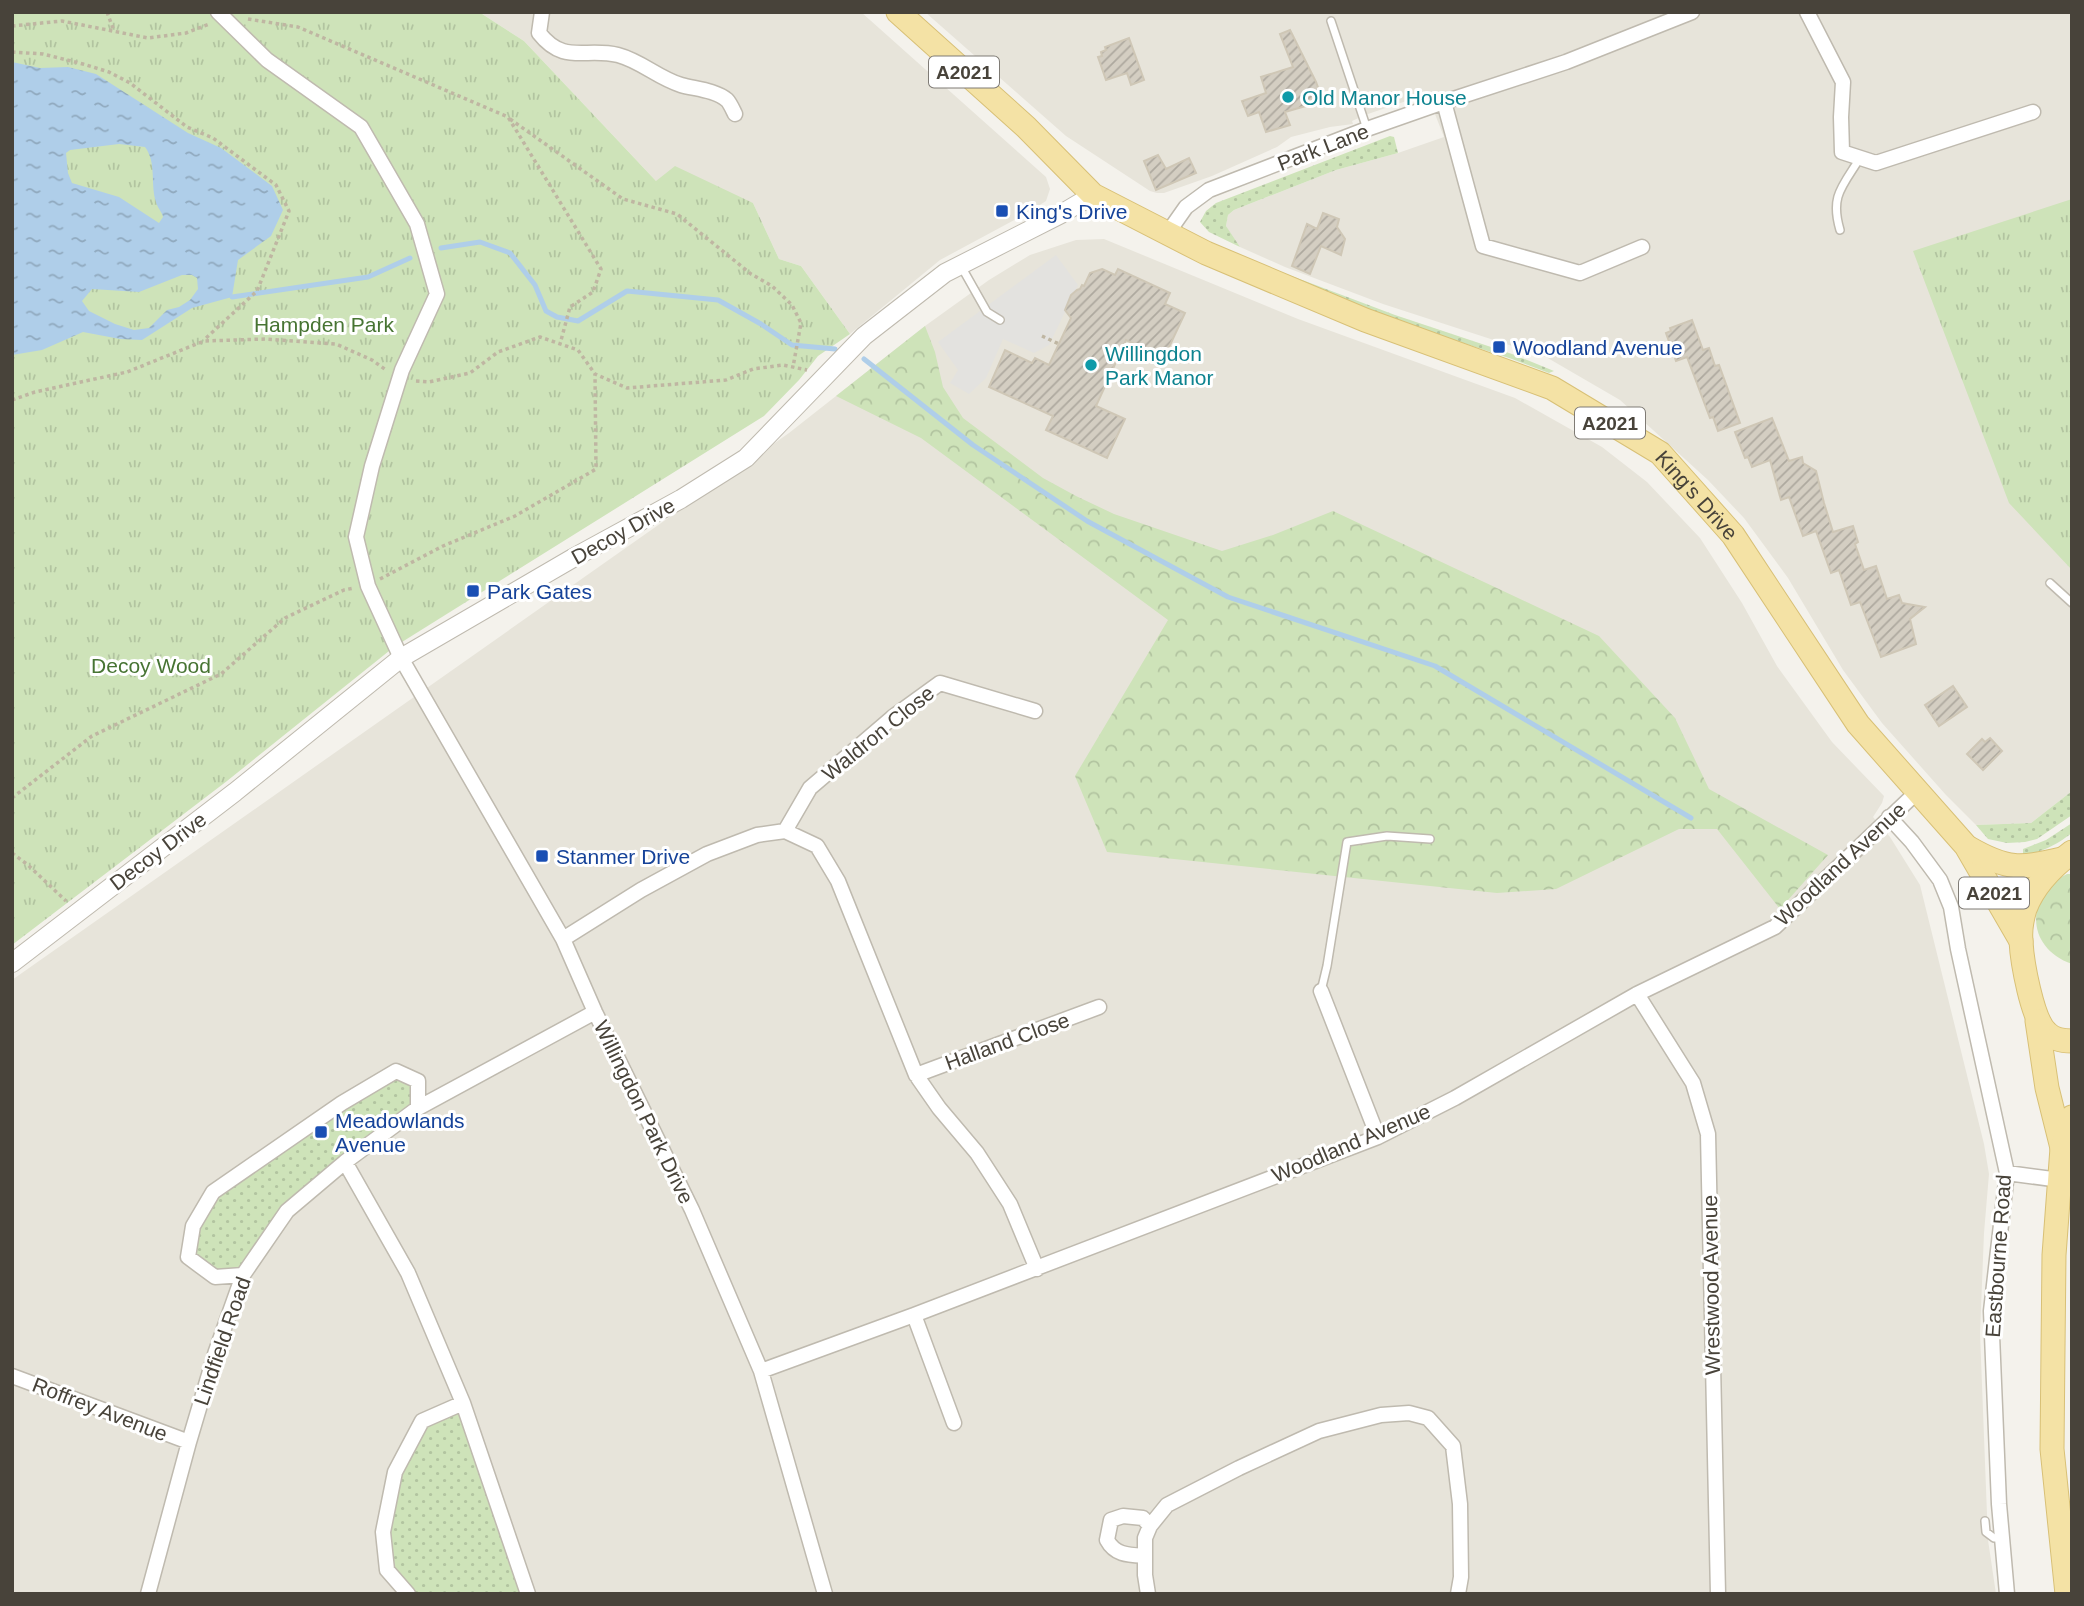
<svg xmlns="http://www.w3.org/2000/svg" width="2084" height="1606" font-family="Arial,sans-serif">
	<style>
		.residential { fill: #e7e4da }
		.grass { fill: url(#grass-dots) }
		.forest { fill: url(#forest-crowns) }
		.park { fill: url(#park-tufts) }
		.parking { fill: #e3e2df }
		.water { fill: url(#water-ripples); fill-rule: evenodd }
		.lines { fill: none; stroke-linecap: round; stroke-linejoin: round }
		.stream { stroke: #afcee9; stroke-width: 5 }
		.building { fill: url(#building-hatch); stroke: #cfc7b6; stroke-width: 2 }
		.service-casing { stroke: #bfbaaf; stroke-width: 10 }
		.minor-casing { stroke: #bfbaaf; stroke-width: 17 }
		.tertiary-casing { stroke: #bfbaaf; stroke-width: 20 }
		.primary-casing { stroke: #d8c076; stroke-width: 25 }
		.path { stroke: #bfb6a2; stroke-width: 3.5; stroke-dasharray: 3.5 3.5; stroke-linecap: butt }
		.service { stroke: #fff; stroke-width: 7 }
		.minor { stroke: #fff; stroke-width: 14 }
		.tertiary { stroke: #fff; stroke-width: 18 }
		.primary { stroke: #f4e2a5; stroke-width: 23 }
		.culture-dot { fill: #0f9aa8; stroke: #fff; stroke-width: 2.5 }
		.transit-dot { fill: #1a4fb4; stroke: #fff; stroke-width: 2.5 }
		.labels { text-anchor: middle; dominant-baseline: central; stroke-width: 6; stroke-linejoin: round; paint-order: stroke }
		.shield { fill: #fff; stroke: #7f7b75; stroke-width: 2 }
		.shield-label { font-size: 19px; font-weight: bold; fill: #48433a }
		.culture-label { font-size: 21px; fill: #0d838f; stroke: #fff; text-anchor: start }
		.street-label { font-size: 21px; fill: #48433a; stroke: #fff }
		.transit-label { font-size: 21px; fill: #164399; stroke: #fff; text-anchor: start }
		.park-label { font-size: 21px; fill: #477433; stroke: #fff }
	</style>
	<defs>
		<pattern id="grass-dots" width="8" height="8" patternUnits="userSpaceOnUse" patternTransform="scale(1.75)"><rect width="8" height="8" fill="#cee3b9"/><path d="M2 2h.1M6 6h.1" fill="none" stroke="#b2c4a0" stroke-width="1.8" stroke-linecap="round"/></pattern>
		<pattern id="forest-crowns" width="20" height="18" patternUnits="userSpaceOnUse" patternTransform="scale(1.75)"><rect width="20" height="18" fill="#cee3b9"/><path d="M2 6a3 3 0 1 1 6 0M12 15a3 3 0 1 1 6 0" fill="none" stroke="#b2c4a0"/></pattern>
		<pattern id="park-tufts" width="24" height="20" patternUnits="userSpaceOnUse" patternTransform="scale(1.75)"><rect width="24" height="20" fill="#cee3b9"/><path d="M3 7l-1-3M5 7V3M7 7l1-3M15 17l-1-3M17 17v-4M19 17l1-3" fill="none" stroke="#b2c4a0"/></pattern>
		<pattern id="water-ripples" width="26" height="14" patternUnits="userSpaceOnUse" patternTransform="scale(1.75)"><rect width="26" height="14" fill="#afcee9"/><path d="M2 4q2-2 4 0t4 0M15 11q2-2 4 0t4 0" fill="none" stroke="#90a9be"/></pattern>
		<pattern id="building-hatch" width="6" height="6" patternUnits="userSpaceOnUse" patternTransform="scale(1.75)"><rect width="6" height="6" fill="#d4cec2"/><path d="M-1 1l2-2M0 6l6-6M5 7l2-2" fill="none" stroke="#aea99f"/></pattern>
	</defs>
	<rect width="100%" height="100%" fill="#f4f2ec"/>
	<!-- residential -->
	<path class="residential" d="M479 12H861L1046 177 1050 189 1046 201 1029 212 940 260 850 334 801 266 779 259 753 203 657 182 524 41Z
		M925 12H2072V791L2031 823 1976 825 1946 795 1882 723 1843 670 1788 578 1744 518 1708 480 1620 400 1546 357 1383 304 1285 267 1240 247 1230 235 1226 226 1228 215 1234 210 1336 170 1398 153 1444 137 1427 94 1365 115 1352 121 1353 124 1330 127 1291 137 1277 147 1212 176 1164 193H1157L1150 191 1066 136Z
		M1104 239 1298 319 1515 398 1602 447 1647 482 1700 538 1742 603 1777 666 1832 742 1884 796 1882 803 1873 817 1890 837 1920 885 1984 1144 1989 1174 1984 1233 1980 1333 1988 1540 1996 1594H12V980L789 433 925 326 989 280 1030 255 1076 240Z"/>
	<!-- grass -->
	<path class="grass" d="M1390 136 1394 137 1398 153 1336 170 1234 210 1228 215 1226 226 1240 247 1209 232 1200 222 1206 211 1216 203Z
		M1281 272 1395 315 1512 354 1554 371 1549 373 1512 359 1393 320Z
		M2072 791V815L2037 839 2025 842 2007 843 1988 839 1976 825 2031 823Z
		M2072 823V833C2056 845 2043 852 2023 855V849L2046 840Z
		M396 1071 418 1081V1108L287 1211 243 1275 215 1277 188 1257 213 1192Z
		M463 1403 528 1594H408L387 1570 383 1532 395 1472 422 1421Z"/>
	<!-- forest -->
	<path class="forest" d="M925 326 935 352 943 387 963 418 1043 478 1076 496 1114 514 1222 551 1273 535 1333 511 1599 636 1675 718 1709 789 1828 855 1780 909 1717 829H1679L1556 889 1497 893 1107 852 1075 776 1168 620 921 438 836 396Z
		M2067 874H2072V964C2025 947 2025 896 2067 874Z"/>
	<!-- park -->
	<path class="park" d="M12 12H479L524 41 656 181 675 166 753 203 779 259 801 266 850 334 818 356 799 380 764 416 394 647 227 781 12 945Z
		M2072 199V570L2009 503 1913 251Z"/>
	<!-- parking -->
	<path class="parking" d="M1056 255 1078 285 1049 345 1034 353 1003 339 986 378 969 394 950 383 958 370 938 342Z"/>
	<!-- water -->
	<path class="water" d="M12 62 40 68 68 67 96 74 188 133 221 148 272 186 283 210 271 236 238 260 232 297 192 308 142 340 120 339 83 332 42 350 12 355ZM119 144 145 147C157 163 150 184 156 202 157 207 162 212 163 217L159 223 119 197 72 183 68 173 66 153 70 150ZM182 275H192L197 278 198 289 190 300 179 307 167 310 149 328 134 330 115 324 89 311 82 301 92 289 139 292Z"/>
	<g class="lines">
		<!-- stream -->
		<path class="stream" d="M441 248 480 242 510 253 535 285 546 311 557 317 578 321 627 291 718 300 761 324 792 345 835 349
			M232 297 368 277 410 258
			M864 359 973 445 1087 521 1228 597 1435 666 1691 818"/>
	</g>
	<!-- building -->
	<path class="building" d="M1290 30 1316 82 1323 101 1285 112 1290 125 1266 132 1259 112 1248 116 1242 101 1266 93 1261 77 1293 67 1280 34Z
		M1129 38 1144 80 1131 85 1127 73 1106 80 1098 57 1102 56 1101 52 1106 50 1105 47Z
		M1158 155 1166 169 1189 158 1196 173 1156 190 1144 161Z
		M1323 213 1339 219 1337 227 1345 239 1341 255 1321 246 1310 274 1292 266 1307 224 1317 229Z
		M1102 269 1115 275 1118 269 1170 293 1165 304 1185 313 1164 358 1126 340 1096 406 1125 419 1107 458 1046 430 1053 416 989 387 1005 350 1032 363 1035 358 1049 365 1071 318 1065 310 1071 295 1077 290 1080 289 1082 285 1084 286 1090 273Z
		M1692 320 1703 350 1709 348 1715 366 1719 365 1740 423 1718 431 1713 417 1710 418 1687 357 1676 361 1666 333 1671 331 1670 328Z
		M1772 418 1789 461 1802 457 1803 463 1816 471 1824 503 1833 532 1853 526 1858 542 1855 544 1864 570 1876 566 1887 599 1899 595 1902 603 1925 607 1910 619 1916 644 1881 657 1860 602 1851 605 1839 570 1831 573 1816 531 1803 536 1789 497 1781 500 1770 460 1752 467 1748 457 1745 458 1735 432Z
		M1953 686 1967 707 1939 726 1925 705Z
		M1990 738 2002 751 1983 770 1967 754 1982 739 1985 742Z"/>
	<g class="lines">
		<!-- service casing -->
		<g class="service-casing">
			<path id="service" d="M1331 21 1367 129
				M1840 230C1830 196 1842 187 1860 158
				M961 266 987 312 1000 320
				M2050 583 2072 603
				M1321 991 1327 966 1347 842 1387 836 1430 839
				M1985 1521 1986 1532 1994 1538H2002"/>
		</g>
		<!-- minor casing -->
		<g class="minor-casing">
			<path id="minor" d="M218 12 267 60 361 127 417 224 437 294 402 370 372 466 356 537 368 586 401 658 563 939 595 1012 692 1210 761 1371 825 1594
				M542 12 539 33C564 65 585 47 618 55 641 61 658 78 681 85 695 89 715 90 727 100 730 103 733 110 735 114
				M1807 12 1843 82 1841 117 1842 152 1876 163 2033 112
				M1444 102 1483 246 1580 273 1642 247
				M1167 234 1186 207 1209 190 1367 129 1444 102 1566 62 1692 12
				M1889 817 1912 842 1940 880 1951 907 1958 949 2007 1173 1991 1311 1999 1504 2007 1594
				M785 831 810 788 893 717 940 683 1035 711
				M563 939 641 890 707 854 757 835 785 831 817 846 838 881 916 1075 939 1108 977 1153 1010 1204 1037 1269
				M1321 991 1378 1137
				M1637 994 1693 1083 1708 1134 1718 1594
				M916 1075 1099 1007
				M345 1162 408 1273 463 1403 528 1594
				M2007 1173 2060 1180
				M243 1275 215 1277 188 1257 193 1226 213 1192 342 1103 396 1071 418 1081V1108
				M914 1315 954 1423
				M761 1371 914 1315 1378 1137 1455 1098 1637 994 1775 927 1918 791
				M12 1376 189 1442
				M1145 1556C1128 1555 1115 1555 1107 1540L1111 1520 1123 1516 1143 1518 1150 1526
				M148 1594 189 1442 216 1351 243 1275 287 1211 345 1162 418 1108 595 1012
				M408 1594 387 1570 383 1532 395 1472 422 1421 463 1403
				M1148 1594 1145 1575V1538L1150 1526 1167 1505 1239 1468 1319 1431 1381 1415 1409 1413 1428 1418 1453 1446 1460 1504 1461 1577 1458 1594"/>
		</g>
		<!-- tertiary casing -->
		<g class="tertiary-casing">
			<path id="tertiary" d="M12 963 235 792 401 658 573 558 681 499 746 458 864 336 945 273 1061 214 1093 195"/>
		</g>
		<!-- primary casing -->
		<g class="primary-casing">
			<g id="primary">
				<path id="s1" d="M898 12 1026 127 1093 195 1206 253 1365 320 1552 388 1660 453 1733 535 1858 724 1966 846 2021 941"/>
				<path d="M1969 848C2007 870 2021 869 2062 859"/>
				<path d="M2072 852C2052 867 2034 885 2025 909 2022 919 2020 931 2021 941 2022 961 2032 1020 2047 1033 2053 1039 2064 1041 2072 1041"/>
				<path d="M2037 1021 2047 1088 2062 1148"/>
				<path d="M2067 1594 2052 1449 2053 1349 2054 1255 2062 1148 2072 1117"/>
			</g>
		</g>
		<!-- path -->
		<path class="path" d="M107 12 114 31
			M248 19 298 27 508 117 601 269 593 292 570 307 560 344
			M12 26 62 21 148 38 186 33 209 24
			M12 52 43 54 83 64 109 72 130 83 187 127 213 138 276 185 289 211 257 291 205 339
			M510 119 623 199 677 214 751 274 772 286 792 305 801 323 793 367
			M1042 336 1059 344
			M416 381 429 382 470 373 498 352 540 337 578 350 595 374 627 388 726 380 753 369 783 365 807 370
			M12 400 35 392 127 372 204 341 266 339 336 344 372 360 386 370
			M380 579 443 546 515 516 596 469 595 374
			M12 798 92 736 221 674 285 618 344 590 354 588
			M12 853 28 865 66 901"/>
		<!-- service -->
		<use href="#service" class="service"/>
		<!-- minor -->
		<use href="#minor" class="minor"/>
		<!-- tertiary -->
		<use href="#tertiary" class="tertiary"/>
		<!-- primary -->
		<use href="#primary" class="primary"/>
	</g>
	<!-- markers -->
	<g class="culture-dot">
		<circle cx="1288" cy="97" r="7"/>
		<circle cx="1091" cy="365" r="7"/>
	</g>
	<g class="transit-dot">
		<rect x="995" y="204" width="14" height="14" rx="3.5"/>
		<rect x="1492" y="340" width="14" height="14" rx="3.5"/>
		<rect x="466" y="584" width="14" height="14" rx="3.5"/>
		<rect x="535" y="849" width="14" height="14" rx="3.5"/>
		<rect x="314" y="1125" width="14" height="14" rx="3.5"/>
	</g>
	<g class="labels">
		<!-- shield labels -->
		<g class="shield">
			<rect x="929" y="56.5" width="70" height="31" rx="5"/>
			<rect x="1575" y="407.5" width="70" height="31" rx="5"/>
			<rect x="1959" y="877.5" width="70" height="31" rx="5"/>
		</g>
		<g class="shield-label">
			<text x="964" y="72">A2021</text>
			<text x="1610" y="423">A2021</text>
			<text x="1994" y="893">A2021</text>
		</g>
		<!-- culture labels -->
		<g class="culture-label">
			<text x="1302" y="97">Old Manor House</text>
			<text x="1105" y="353">Willingdon<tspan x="1105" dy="24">Park Manor</tspan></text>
		</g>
		<!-- street labels -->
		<g class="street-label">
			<text transform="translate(1323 147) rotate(-21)">Park Lane</text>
			<text stroke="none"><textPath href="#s1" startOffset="948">King's Drive</textPath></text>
			<text transform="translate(623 531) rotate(-29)">Decoy Drive</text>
			<text transform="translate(878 733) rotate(-39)">Waldron Close</text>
			<text transform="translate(158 851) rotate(-37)">Decoy Drive</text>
			<text transform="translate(1840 864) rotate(-43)">Woodland Avenue</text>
			<text transform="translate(1007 1041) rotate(-20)">Halland Close</text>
			<text transform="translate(644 1112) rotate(64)">Willingdon Park Drive</text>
			<text transform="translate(1351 1143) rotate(-23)">Woodland Avenue</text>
			<text transform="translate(1998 1256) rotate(-86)">Eastbourne Road</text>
			<text transform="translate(1711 1285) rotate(-91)">Wrestwood Avenue</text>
			<text transform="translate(222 1341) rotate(-71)">Lindfield Road</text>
			<text transform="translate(100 1409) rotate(21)">Roffrey Avenue</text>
		</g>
		<!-- transit labels -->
		<g class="transit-label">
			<text x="1016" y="211">King's Drive</text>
			<text x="1513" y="347">Woodland Avenue</text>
			<text x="487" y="591">Park Gates</text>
			<text x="556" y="856">Stanmer Drive</text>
			<text x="335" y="1120">Meadowlands<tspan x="335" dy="24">Avenue</tspan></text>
		</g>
		<!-- park labels -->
		<g class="park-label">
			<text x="324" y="324">Hampden Park</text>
			<text x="151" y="665">Decoy Wood</text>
		</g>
	</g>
	<!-- border -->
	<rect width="2084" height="1606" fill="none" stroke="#48433a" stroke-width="28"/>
</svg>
